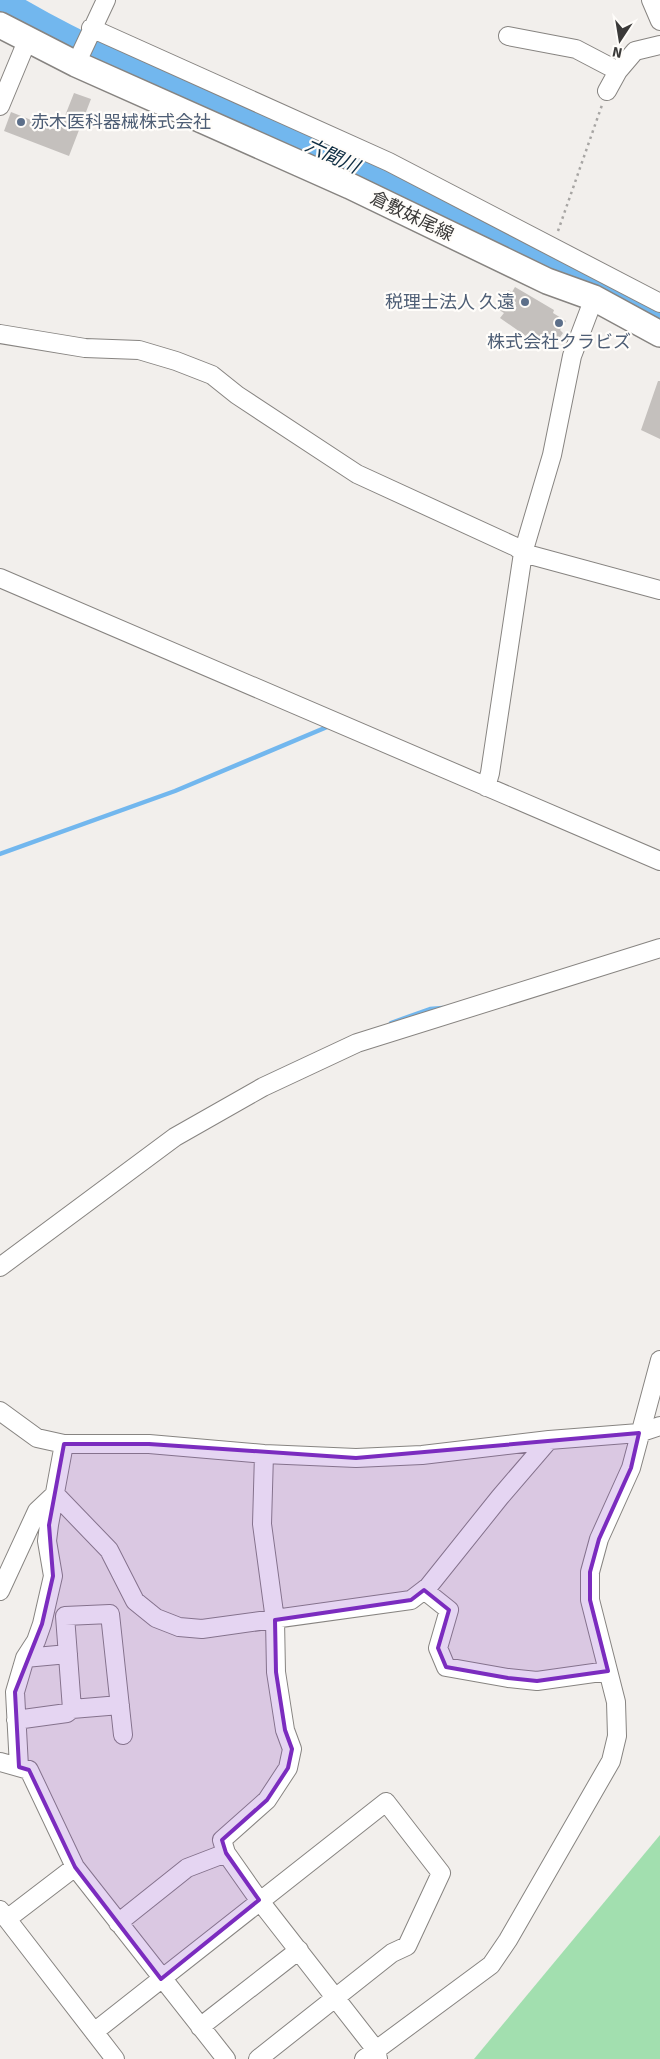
<svg xmlns="http://www.w3.org/2000/svg" width="660" height="2059" font-family="Signika,'Noto Sans JP',sans-serif">
	<style>
		.green { fill: #a2dfaf }
		.lines { fill: none; stroke-linecap: round; stroke-linejoin: round }
		.stream { stroke: #72b7ee; stroke-width: 4.5 }
		.river { stroke: #72b7ee; stroke-width: 28 }
		.building { fill: #c4c0bd }
		.street-casing { stroke: #878481; stroke-width: 20 }
		.secondary-casing { stroke: #878481; stroke-width: 28 }
		.path { stroke: #a7a5a3; stroke-width: 2.5; stroke-dasharray: 2.5 4; stroke-linecap: butt }
		.street { stroke: #fff; stroke-width: 18 }
		.secondary { stroke: #fff; stroke-width: 25 }
		.marked { fill: #7b2cbf; fill-opacity: 0.2; stroke: #7b2cbf; stroke-width: 4; stroke-linejoin: round }
		.service-dot { fill: #5c6f8a; stroke: #fffdfa; stroke-width: 2 }
		.labels { text-anchor: middle; dominant-baseline: central; stroke-width: 4.5; stroke-linejoin: round; paint-order: stroke }
		.service-label { font-size: 18px; fill: #4e5e75; stroke: #fffdfa; text-anchor: start }
		.street-label { font-size: 18px; fill: #3b3a39; stroke: #fffdfa }
		.water-label { font-size: 19px; font-style: italic; fill: #0e2d43; stroke: #fffdfa }
	</style>
	<rect width="100%" height="100%" fill="#f2efec"/>
	<!-- green -->
	<path class="green" d="M660 1835V2059H474Z"/>
	<g class="lines">
		<!-- stream -->
		<path class="stream" d="M0 854 175 791 327 727
			M391 1023 430 1009 443 1008"/>
		<!-- river -->
		<path class="river" d="M0 1C101 63 214 103 322 150 437 201 549 259 660 318"/>
	</g>
	<!-- building -->
	<path class="building" d="M74 93 91 99 69 156 4 131 11 112 59 131Z
		M515 287 554 310 553 313 566 321 560 330 563 333 554 346 537 335 533 341 500 318 504 313 496 308 508 290 512 292Z
		M658 381H660V439L641 430Z"/>
	<g class="lines">
		<!-- street casing -->
		<g class="street-casing">
			<path id="street" d="M651 0 660 21
				M91 28 389 162 660 303
				M508 36 576 49 618 71
				M76 64 106 0
				M607 91 618 71 635 51 660 45
				M0 106 27 41
				M0 334 85 348 139 350 176 361 212 375 237 395 357 474 516 547 523 553 660 590
				M0 578 660 861
				M486 787 490 773 523 553 552 455 572 356 594 298
				M0 1267 175 1137 263 1087 357 1043 660 948
				M0 1411 37 1438 64 1444H149L264 1454 356 1458 422 1455 549 1440 639 1433 660 1426
				M264 1454 262 1524 275 1620 276 1672 285 1730 292 1749 288 1768 267 1800 222 1840 226 1853 259 1900 376 2050 378 2059
				M55 1494 109 1550 135 1601 156 1618 179 1627 202 1629 411 1600 428 1587 500 1497 549 1440
				M424 1590 449 1610 438 1648 446 1667 508 1678 537 1681 608 1671
				M0 1591 37 1511 55 1494
				M25 1658 68 1654
				M72 1709 65 1616 110 1614 123 1735
				M16 1720 67 1713 72 1709 120 1705
				M0 1762 29 1770 75 1867 226 2059
				M19 1767 15 1692 25 1658 36 1641 42 1624 53 1576 47 1541 49 1525 64 1444
				M0 1910 115 2059
				M7 1919 75 1867
				M118 1923 187 1868 226 1853
				M200 2027 299 1950
				M94 2032 386 1802 441 1873 407 1946 392 1953 258 2059
				M364 2059 491 1965 508 1940 611 1761 617 1736 616 1702 590 1600V1572L599 1539 631 1468 660 1360"/>
		</g>
		<!-- secondary casing -->
		<g class="secondary-casing">
			<path id="secondary" d="M0 25 76 64 350 186 547 281 594 298 660 334"/>
		</g>
		<!-- path -->
		<path class="path" d="M558 231 602 105"/>
		<!-- street -->
		<use href="#street" class="street"/>
		<!-- secondary -->
		<use href="#secondary" class="secondary"/>
	</g>
	<!-- marked area -->
	<path class="marked" d="M639 1433 631 1468 599 1539 590 1572V1600L608 1671 537 1681 508 1678 446 1667 438 1648 449 1610 424 1590 411 1600 275 1620 276 1672 285 1730 292 1749 288 1768 267 1800 222 1840 226 1853 259 1900 161 1979 75 1867 29 1770 19 1767 15 1692 42 1624 53 1576 49 1525 64 1444H149L356 1458Z"/>
	<!-- markers -->
	<g class="service-dot">
		<circle cx="21" cy="122" r="5"/>
		<circle cx="525" cy="302" r="5"/>
		<circle cx="559" cy="323" r="5"/>
	</g>
	<g class="labels">
		<!-- service labels -->
		<g class="service-label">
			<text x="31" y="122">赤木医科器械株式会社</text>
			<text x="515" y="302" text-anchor="end">税理士法人 久遠</text>
			<text x="559" y="342" text-anchor="middle">株式会社クラビズ</text>
		</g>
		<!-- street labels -->
		<g class="street-label">
			<text transform="translate(412 216) rotate(26)">倉敷妹尾線</text>
		</g>
		<!-- water labels -->
		<g class="water-label">
			<text transform="translate(332 156) rotate(25)">六間川</text>
		</g>
	</g>
	<!-- north arrow -->
	<g transform="translate(620 40) rotate(192)" stroke="#fffdfa" stroke-width="4" paint-order="stroke">
	<path d="M0-4L9 19L0 12L-9 19Z" fill="#3b3a39"/>
	<text y="-8" font-size="14" font-weight="bold" text-anchor="middle" fill="#3b3a39">N</text>
	</g>
</svg>
